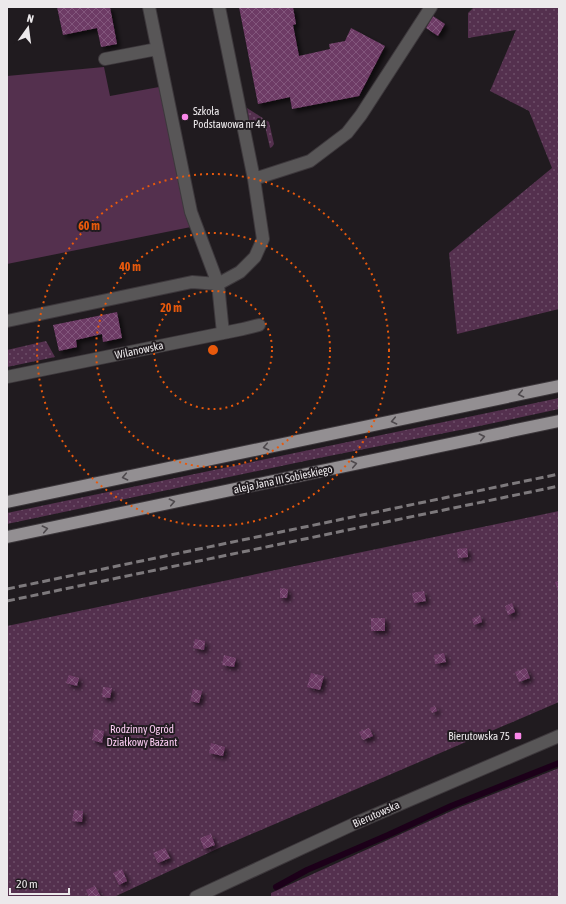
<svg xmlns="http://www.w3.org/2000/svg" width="566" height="904" font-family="'Asap Condensed',sans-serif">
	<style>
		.grass { fill: url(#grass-dots) }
		.park { fill: #54304e }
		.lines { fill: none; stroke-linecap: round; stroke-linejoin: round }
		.stream { stroke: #1c0019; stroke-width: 6 }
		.building { fill: url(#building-cross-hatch); filter: url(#shadow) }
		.minor-casing { stroke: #3d383c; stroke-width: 14 }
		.major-casing { stroke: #3d383c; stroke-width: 14 }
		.minor { stroke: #585657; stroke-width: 12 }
		.major { stroke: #938f92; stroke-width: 12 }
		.rail { stroke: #7d797c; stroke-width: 3; stroke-dasharray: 8 4; stroke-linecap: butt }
		.oneway { stroke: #4e494d }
		.ring { fill: none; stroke: #e8590c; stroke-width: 2; stroke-dasharray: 2 4 }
		.poi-dot { fill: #f987e8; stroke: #201b1f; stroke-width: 1.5 }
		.labels { text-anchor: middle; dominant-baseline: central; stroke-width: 4; stroke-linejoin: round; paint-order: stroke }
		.poi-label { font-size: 11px; fill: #ece9eb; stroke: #201b1f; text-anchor: start }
		.street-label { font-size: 11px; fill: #ece9eb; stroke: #201b1f }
		.park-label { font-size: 11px; fill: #fcccf3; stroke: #201b1f }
		.centre { fill: #e8590c; stroke: #201b1f; stroke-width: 2 }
		.ring-label { font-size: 12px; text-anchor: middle; font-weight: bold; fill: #e8590c; stroke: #201b1f; stroke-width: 4; stroke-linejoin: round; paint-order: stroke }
	</style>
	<defs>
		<pattern id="grass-dots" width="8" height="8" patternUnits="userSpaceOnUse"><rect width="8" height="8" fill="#54304e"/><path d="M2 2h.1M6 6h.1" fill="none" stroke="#6d4e68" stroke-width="1.8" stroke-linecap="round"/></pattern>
		<pattern id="building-cross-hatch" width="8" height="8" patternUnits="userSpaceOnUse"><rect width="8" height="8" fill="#6d3a65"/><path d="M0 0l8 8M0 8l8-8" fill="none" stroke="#82567b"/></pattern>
		<filter id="shadow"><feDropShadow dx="3.5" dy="3.5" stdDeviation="2" flood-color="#0009"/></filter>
	</defs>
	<rect width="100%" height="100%" fill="#201b1f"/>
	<!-- grass -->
	<path class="grass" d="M474 7H559V309L457 334 449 253 552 168 529 111 490 91 516 30 468 38V13Z
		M247 108 269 122 274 144 272 147 270 148 264 122 250 125Z
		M46 341 55 357 7 367V350Z
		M559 398V409L470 428 319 458 7 524V513Z
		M559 511V702L219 848 114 897H7V626Z
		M559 768V897H271V893L458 808Z"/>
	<!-- park -->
	<path class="park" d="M104 67 110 96 159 87 170 139 191 227 7 264V76Z"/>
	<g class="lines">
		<!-- stream -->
		<path class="stream" d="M276 887 307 870 388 835 451 806 559 763"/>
	</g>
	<!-- building -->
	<path class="building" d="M57 7H110L117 44 101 47 97 28 63 35Z
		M239 7H293L296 24 293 25 299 56 330 49 329 44 345 41 351 28 385 46 359 96 292 109 290 97 258 104Z
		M433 16 445 24 438 36 426 28Z
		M117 312 122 338 103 342 102 334 76 340 77 347 59 351 53 325Z
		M467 548 468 557 458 558 457 549Z
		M559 581V594L555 582Z
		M280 588 288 589 287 598H280Z
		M424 591 426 601 414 603 412 593Z
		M512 603 515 612 508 615 505 606Z
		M480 615 482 622 474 625 472 619Z
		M371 618H385V631H371Z
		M195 639 205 641 204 650 193 648Z
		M444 653 446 662 435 664 434 655Z
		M224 655 236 658 234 667 222 665Z
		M526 668 530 678 519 682 515 672Z
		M311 673 324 676 320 690 307 687Z
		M69 675 79 678 77 686 66 683Z
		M103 687 112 688 110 698 102 697Z
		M193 689 202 691 199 703 190 701Z
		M435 706 437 711 432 713 430 708Z
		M369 728 373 736 363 740 359 732Z
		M94 729 104 731 102 743 92 740Z
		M211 743 225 747 223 756 209 753Z
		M74 810 83 811 82 822 72 821Z
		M211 834 215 845 204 849 200 838Z
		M165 848 170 858 158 863 153 853Z
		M122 869 127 881 119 885 113 873Z
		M95 886 101 897H89L86 890Z"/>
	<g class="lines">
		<!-- minor casing -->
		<g class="minor-casing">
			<path id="minor" d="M149 7 191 212 218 284 223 333
				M105 59 157 49
				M254 179 310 161 347 133 361 115 431 7
				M7 321 192 282 218 284 240 272 255 257 263 239 254 179 219 7
				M7 377 243 329 259 325
				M196 897 356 823 559 736"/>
		</g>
		<!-- major casing -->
		<g class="major-casing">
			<path id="major" d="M7 502 559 386
				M7 537 559 421"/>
		</g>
		<!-- minor -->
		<use href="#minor" class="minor"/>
		<!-- major -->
		<use href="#major" class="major"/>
		<!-- rail -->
		<path class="rail" d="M7 589 559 474
			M7 601 559 486"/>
	</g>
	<!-- one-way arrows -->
	<defs><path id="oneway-chevron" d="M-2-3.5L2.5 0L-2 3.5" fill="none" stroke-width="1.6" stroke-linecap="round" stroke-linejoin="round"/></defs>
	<g class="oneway">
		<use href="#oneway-chevron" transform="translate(521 394) rotate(168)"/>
		<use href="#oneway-chevron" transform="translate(394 421) rotate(168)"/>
		<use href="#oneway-chevron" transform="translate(482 437) rotate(-12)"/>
		<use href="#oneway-chevron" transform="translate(266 447) rotate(168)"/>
		<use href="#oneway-chevron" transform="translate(354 464) rotate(-12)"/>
		<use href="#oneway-chevron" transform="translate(125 477) rotate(168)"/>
		<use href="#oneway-chevron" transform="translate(172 502) rotate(-12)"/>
		<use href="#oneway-chevron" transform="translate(45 529) rotate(-12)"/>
	</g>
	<!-- distance rings -->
	<g class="ring">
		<circle cx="213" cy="350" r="59"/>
		<circle cx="213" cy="350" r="117"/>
		<circle cx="213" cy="350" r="176"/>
	</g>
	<!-- markers -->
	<g class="poi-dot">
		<circle cx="185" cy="117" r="4"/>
		<rect x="514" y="732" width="8" height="8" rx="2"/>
	</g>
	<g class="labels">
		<!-- poi labels -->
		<g class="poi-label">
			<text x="193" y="111">Szkoła<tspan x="193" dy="13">Podstawowa nr 44</tspan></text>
			<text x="510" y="736" text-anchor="end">Bierutowska 75</text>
		</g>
		<!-- street labels -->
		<g class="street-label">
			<text transform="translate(139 350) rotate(-12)">Wilanowska</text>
			<text transform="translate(283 479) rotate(-12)">aleja Jana III Sobieskiego</text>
			<text transform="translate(376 814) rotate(-24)">Bierutowska</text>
		</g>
		<!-- park labels -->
		<g class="park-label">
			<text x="142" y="729">Rodzinny Ogród<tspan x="142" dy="13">Działkowy Bażant</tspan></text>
		</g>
	</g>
	<circle cx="213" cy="350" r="6" class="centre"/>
	<g class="ring-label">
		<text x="89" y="230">60 m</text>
		<text x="130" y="271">40 m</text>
		<text x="171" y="312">20 m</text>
	</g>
	<!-- border -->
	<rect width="566" height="904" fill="none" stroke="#ece9eb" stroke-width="16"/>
	<!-- north arrow -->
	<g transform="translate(28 28) rotate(14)" stroke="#201b1f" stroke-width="3" paint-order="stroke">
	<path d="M0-3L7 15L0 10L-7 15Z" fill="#ece9eb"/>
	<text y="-6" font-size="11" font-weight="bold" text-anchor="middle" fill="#ece9eb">N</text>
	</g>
	<!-- scale -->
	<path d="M10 888v6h59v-6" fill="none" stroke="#ece9eb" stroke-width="2"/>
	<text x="16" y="888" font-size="12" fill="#ece9eb" stroke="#201b1f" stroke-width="3" paint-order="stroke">20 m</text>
</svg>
